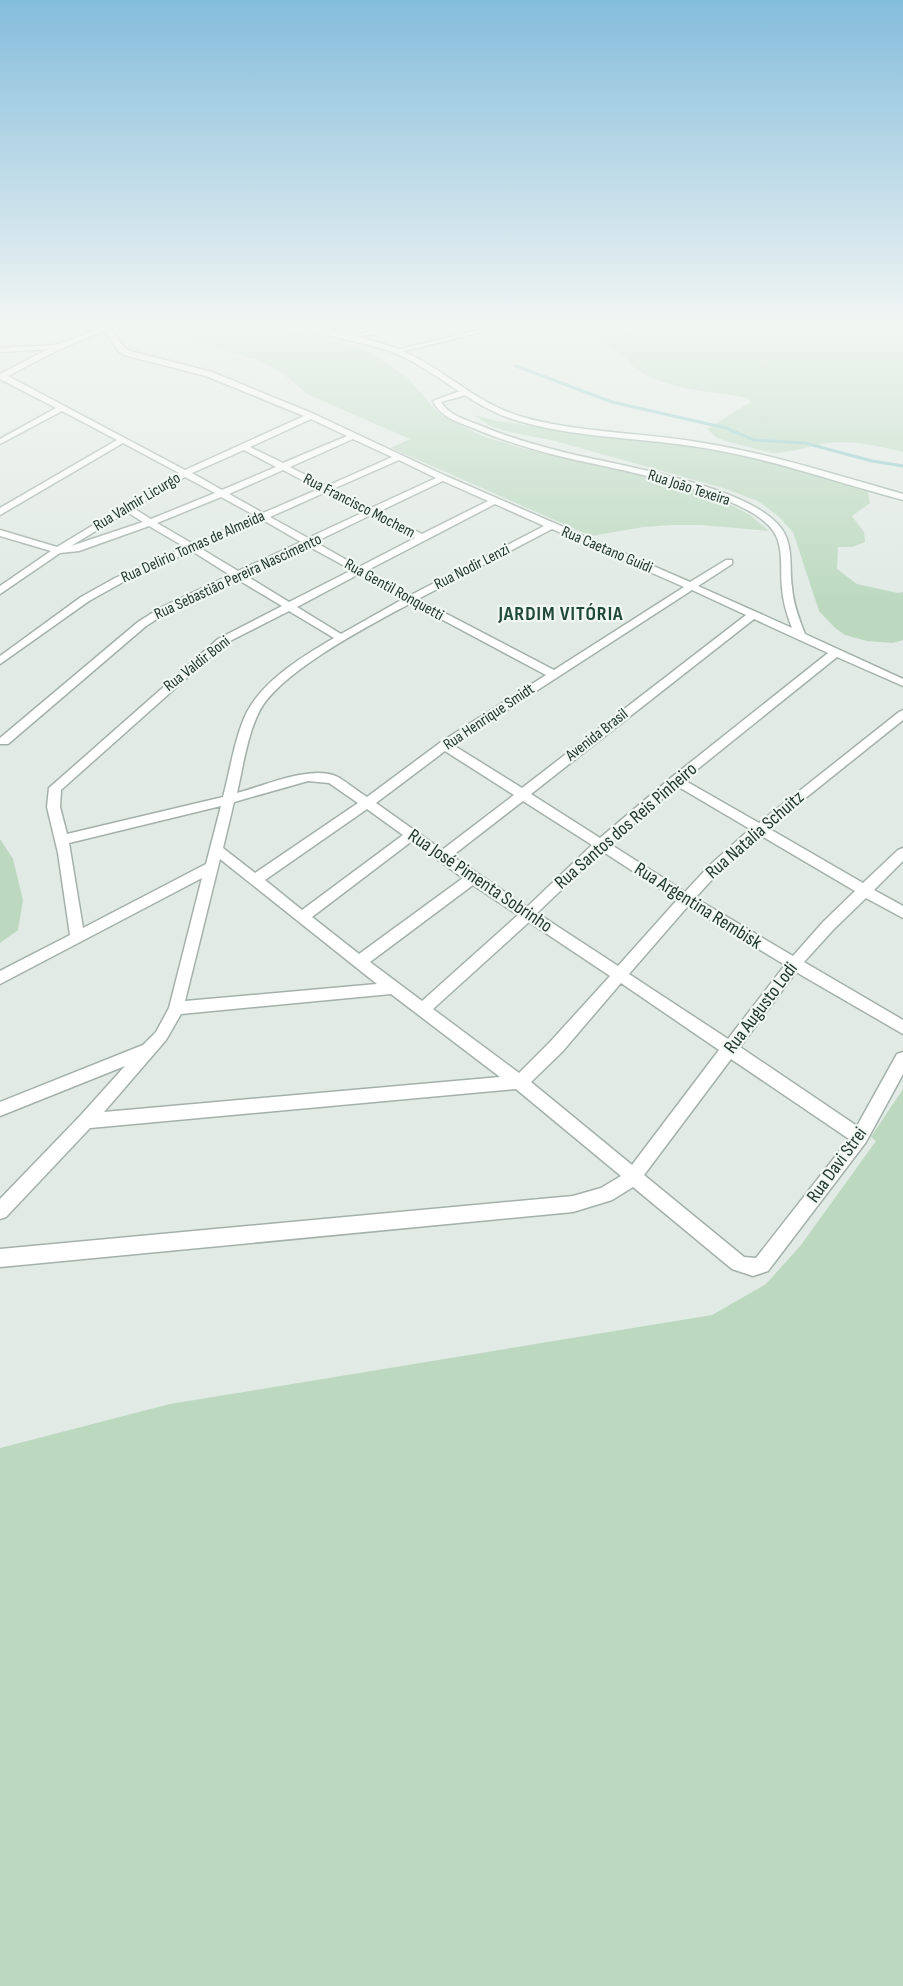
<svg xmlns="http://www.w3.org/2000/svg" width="903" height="1986" font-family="'Sofia Sans Condensed',sans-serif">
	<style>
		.green { fill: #bcd9c0 }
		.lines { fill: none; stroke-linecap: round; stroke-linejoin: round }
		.stream { stroke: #8fcaca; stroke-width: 3 }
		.street-casing { stroke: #a4b1ab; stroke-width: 3 }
		.secondary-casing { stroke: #a1b5ab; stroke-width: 3 }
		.street { fill: #fff; fill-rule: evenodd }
		.secondary { fill: #fff; fill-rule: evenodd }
		.labels { text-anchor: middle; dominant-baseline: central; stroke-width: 4.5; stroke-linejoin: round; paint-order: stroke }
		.far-street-label { font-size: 16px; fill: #233930; stroke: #f1f7f3 }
		.street-label { font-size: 19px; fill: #233930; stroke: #f1f7f3 }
		.far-district-label { font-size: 20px; font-weight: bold; letter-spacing: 1px; fill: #21493a; stroke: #f1f7f3 }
	</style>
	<rect width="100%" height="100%" fill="#e1eae5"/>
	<!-- green -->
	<path class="green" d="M179 324H273L303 335 353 346 376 356 409 379 438 413 482 436 521 448 685 486 726 502 750 515 769 531 701 525H672L644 527 591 536 391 448 410 439 309 395 279 371 258 360 201 343 185 336 176 328Z
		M633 324H903V452C879 446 847 439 822 444 805 447 789 453 772 453L725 441 716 437 707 429 751 402 747 398C716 392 684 391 655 379 646 376 639 370 631 365L630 362 601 340 614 337 635 327Z
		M474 415 497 421 717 451 772 463 868 492 870 503 852 516 864 532 865 542 852 547H838L837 569 857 584 898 593 903 592V640L893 643 867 641 845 635 834 627 819 611 793 532 778 516 758 501 723 488 555 441 509 432 490 426Z
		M0 839 13 859 23 900 18 930 0 943Z
		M903 1089V1986H0V1448L170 1404 712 1315 766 1284 801 1245 876 1141 871 1137Z"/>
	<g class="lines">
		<!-- stream -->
		<path class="stream" d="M516 366 612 402 726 428 754 440 805 443 872 461 903 466"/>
		<!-- street casing -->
		<g class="street-casing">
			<path id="street" d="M112 324H121L110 328 125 348 130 351 212 372 314 414 446 476 690 582 726 560H732V564L698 586 792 628C787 615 783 602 782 588 780 570 784 548 774 532 747 490 605 468 555 455 527 448 499 439 473 428 458 422 440 417 433 401L460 391H466V395L441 402C448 415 467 420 479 425 505 436 532 444 559 451 612 465 748 484 781 528 794 545 789 568 792 587 793 603 799 619 805 634L903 679V686L837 657 684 780 759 823 899 712 903 710V720L768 828 863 883 898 850 903 848V861L874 890 903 906V918L866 898 833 930 804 962 903 1020V1034L796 972 740 1047 857 1126 897 1054 903 1052V1074L866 1142 768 1271 753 1276 732 1269 633 1187 612 1200 573 1212 0 1267V1249L573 1196 601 1188 621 1176 516 1089 90 1128 6 1217 0 1219V1199L80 1116 125 1066 0 1116V1102L143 1045 156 1032 169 1008 202 878 0 984V971L70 935 58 853 47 807 49 788 218 639 282 606 237 579 168 612 146 626 8 744H0V738L138 622 160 608 230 575 192 551 123 582 89 601 0 664V656L81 597 115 578 185 547 149 526 79 551 60 553 0 594V586L51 551 0 536V530L57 547 179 473 123 443 0 515V508L117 440 62 411 0 444V439L56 408 0 379V374L48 349 0 352V348L56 345ZM105 330 119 352 124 355 206 376 304 416 185 470 8 376 60 349ZM311 419 347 436 283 463 250 447ZM353 439 392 457 327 486 290 467ZM244 450 276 467 222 490 192 473ZM399 460 436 478 371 508 333 489ZM283 470 319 489 263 513 229 494ZM185 477 215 493 151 519 133 508ZM443 481 488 501 422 534 378 512ZM326 492 364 512 308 538 270 517ZM221 497 256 516 193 544 157 523ZM495 504 544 526 411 595 366 571ZM127 512 143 522 71 546ZM371 515 415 538 359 567 315 542ZM263 520 301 542 238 571 200 548ZM552 529 684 587 554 670 418 599ZM308 546 352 570 289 602 245 575ZM359 574 403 599 341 634 297 607ZM692 590 746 615 522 788 453 745ZM411 603 546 675 441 742 367 797C357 791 348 783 338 777 312 764 264 786 237 793 243 767 247 736 259 712 279 672 370 625 411 603ZM289 611 334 638C303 656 264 680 247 712 235 736 230 771 223 797L67 834 60 807 61 790 226 643ZM754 619 828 653 672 777 600 838 531 794ZM445 751 514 795 442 850 376 803ZM308 781 329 783 358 803 255 873 223 848 234 802ZM677 786 750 829 710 865 685 892 610 844ZM523 801 592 845 527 907 452 856ZM221 806 206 864 83 928 69 843ZM367 809 403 835 302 910 265 880ZM760 835 855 891 823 922 793 956 695 898 720 871ZM412 841 463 878 359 954 312 917ZM602 851 677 900 618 966 537 913ZM220 859 377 984 185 1001ZM473 885 518 915 422 1001 370 962ZM688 906 785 965 728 1039 629 974ZM529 922 610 976 550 1042 519 1073 433 1009ZM621 983 719 1050 632 1165 531 1082 562 1052ZM391 994 500 1077 104 1112 166 1040 181 1014ZM731 1059 849 1139 756 1258 744 1257 644 1175Z
				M405 324H417L348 339 345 337Z
				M504 324H514L396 353 392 351Z"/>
		</g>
		<!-- secondary casing -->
		<g class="secondary-casing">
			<path id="secondary" d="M301 324H310C342 335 376 338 407 353 446 371 477 403 519 416 580 434 646 432 709 444 775 455 839 476 903 494V500C838 483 775 460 710 449 644 437 575 439 512 419 467 404 434 368 390 351 371 344 311 334 301 324Z"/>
		</g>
		<!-- street -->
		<use href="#street" class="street"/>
		<!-- secondary -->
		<use href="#secondary" class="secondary"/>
	</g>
	<!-- sky -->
	<linearGradient id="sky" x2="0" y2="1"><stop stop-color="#84bddc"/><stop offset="0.54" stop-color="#f2f6f3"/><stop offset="1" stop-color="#f2f6f3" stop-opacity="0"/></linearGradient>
	<rect width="903" height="602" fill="url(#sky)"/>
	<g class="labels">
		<!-- far-street labels -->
		<g class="far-street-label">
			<text transform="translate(689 488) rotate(18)">Rua João Texeira</text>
			<text transform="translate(137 502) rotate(-31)">Rua Valmir Licurgo</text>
			<text transform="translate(359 506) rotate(27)">Rua Francisco Mochem</text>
			<text transform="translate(193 547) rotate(-24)">Rua Delirio Tomas de Almeida</text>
			<text transform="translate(607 550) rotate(23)">Rua Caetano Guidi</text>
			<text transform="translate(472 567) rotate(-27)">Rua Nodir Lenzi</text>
			<text transform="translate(238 577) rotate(-25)">Rua Sebastião Pereira Nascimento</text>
			<text transform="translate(394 590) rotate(29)">Rua Gentil Ronquetti</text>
			<text transform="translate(197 664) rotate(-38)">Rua Valdir Boni</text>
			<text transform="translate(489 717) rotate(-34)">Rua Henrique Smidt</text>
			<text transform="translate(597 735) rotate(-38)">Avenida Brasil</text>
		</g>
		<!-- street labels -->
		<g class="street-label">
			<text transform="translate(626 826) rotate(-41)">Rua Santos dos Reis Pinheiro</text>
			<text transform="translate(755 835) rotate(-41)">Rua Natalia Schuitz</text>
			<text transform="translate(480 881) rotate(34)">Rua José Pimenta Sobrinho</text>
			<text transform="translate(698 906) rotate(32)">Rua Argentina Rembisk</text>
			<text transform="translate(761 1008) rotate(-53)">Rua Augusto Lodi</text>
			<text transform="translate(837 1165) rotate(-54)">Rua Davi Strei</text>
		</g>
		<!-- far-district labels -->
		<g class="far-district-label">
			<text x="561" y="614">JARDIM VITÓRIA</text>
		</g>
	</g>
</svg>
